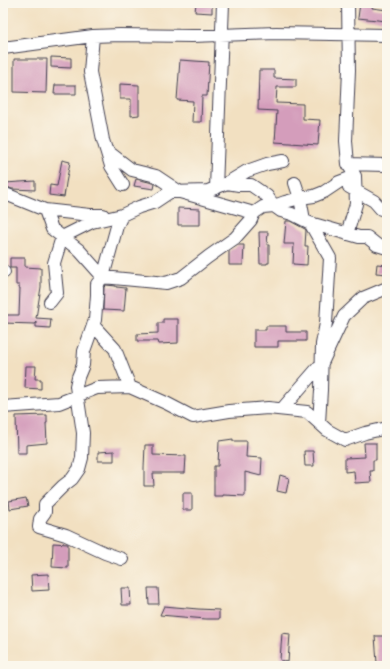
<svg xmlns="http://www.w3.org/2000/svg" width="390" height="669" font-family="'IM FELL English',serif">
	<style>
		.building { fill: #d49dbb }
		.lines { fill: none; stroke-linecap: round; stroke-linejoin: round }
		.street-casing { stroke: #413e4f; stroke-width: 14 }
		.street { stroke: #fff; stroke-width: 12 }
	</style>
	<rect width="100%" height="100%" fill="#fbf7ec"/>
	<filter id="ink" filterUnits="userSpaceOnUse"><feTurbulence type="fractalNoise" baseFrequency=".025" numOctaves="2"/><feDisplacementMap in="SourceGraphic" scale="8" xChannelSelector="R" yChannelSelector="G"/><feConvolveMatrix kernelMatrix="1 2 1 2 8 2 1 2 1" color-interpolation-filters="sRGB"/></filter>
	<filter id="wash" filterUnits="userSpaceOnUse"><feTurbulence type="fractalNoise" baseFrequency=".012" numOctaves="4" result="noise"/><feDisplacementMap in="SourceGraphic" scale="16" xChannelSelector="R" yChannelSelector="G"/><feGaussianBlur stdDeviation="0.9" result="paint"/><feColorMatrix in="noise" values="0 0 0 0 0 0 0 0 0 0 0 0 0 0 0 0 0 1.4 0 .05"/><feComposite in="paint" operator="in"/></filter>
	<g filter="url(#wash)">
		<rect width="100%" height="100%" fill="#f2e0c1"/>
		<g id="blocks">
			<!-- building -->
			<path class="building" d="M196 3H212V13L195 12Z
				M360 3H373L372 8 387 10V21L358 18Z
				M51 57 71 58V68L51 67Z
				M14 59H47L46 93 14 92Z
				M180 60 209 62 207 96H202L201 122H192L193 101 177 100Z
				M259 70H274V78L296 79V87H277L276 103 303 104V119L320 120 318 145 275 142 277 111 258 110Z
				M120 84 139 85V115L131 116V99H120Z
				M55 85H76V94H54Z
				M62 160 70 162 66 183 64 197 49 195 50 185 57 186Z
				M136 179 153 183 155 184 154 189 134 186Z
				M35 181V190L12 189 5 186V183Z
				M178 208 200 209V225H178Z
				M286 221H290L305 229 306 230 305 246H308L307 265 293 264 294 244H284Z
				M259 232H268L267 245H269V263H267V264H260Z
				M238 245H244L243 265H229V251Z
				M10 258H25V267L41 268V287L36 318 51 319 50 328 36 327V321L35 324 3 323V315H19L20 288H19V285H16V268H10Z
				M377 264 387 265V274L376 273Z
				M106 285 116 286V287L126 288 124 311 103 310 104 287Z
				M163 319H178V343L159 344 158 341H137V334L158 333V323H163Z
				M266 326H286V332H306V341H278V347H254V330H266Z
				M26 366H36L35 379H41V389L25 388Z
				M47 415V423H46L47 443 26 445V453H17L16 416Z
				M233 439V441H247L246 457 262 458 261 476 245 472V496L223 495V496H214V466H218L219 441Z
				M364 443H376V460H373V471H370L371 482 355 483 354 471 345 472V458L365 457Z
				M145 445H153V455L186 456 185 473H153L154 486H144V468Z
				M114 451V461H98V452Z
				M304 451H313L314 466H305Z
				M280 475 289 478 286 493 277 491Z
				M183 493H192V510H183Z
				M26 498 28 506 10 509 9 501Z
				M53 543 68 544V568L52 567Z
				M48 574 49 590 32 591 31 575Z
				M121 588H130L131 605H122Z
				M148 588H158L159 604H149Z
				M164 606 198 609 219 610V619H206L160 615Z
				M282 633 290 634 288 662 280 660Z
				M375 636H387V663H377Z"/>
		</g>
	</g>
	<g filter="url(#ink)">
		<use href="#blocks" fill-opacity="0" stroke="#413e4f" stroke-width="1"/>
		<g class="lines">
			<!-- street casing -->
			<g class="street-casing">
				<path id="street" d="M93 36 90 72 103 140 111 166 123 185
					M3 48 93 36 120 35 192 36 276 33 387 35
					M106 150 132 170 156 176 180 192 254 213
					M348 164 385 165
					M227 183 239 185H251L267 196 274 206 281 211 292 214 310 223 359 237H367L377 245 387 248
					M295 183 300 198 304 220
					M349 187 374 201 381 209
					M216 188 223 3
					M3 193 45 210 52 229 79 250 103 277 166 283 181 278 208 257 235 238 251 220 254 213 263 207 274 206 285 202 300 198 314 196 324 192 339 182 355 176
					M45 210 90 215H103
					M310 223 330 258 326 323 322 344 321 390 319 423
					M347 234 356 204 355 176 348 164 346 141 349 70 348 3
					M3 271 4 272
					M50 302 57 293 54 263 62 237 92 222 122 215
					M93 325 115 349 130 387
					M3 407 59 403 97 388 130 387 166 403 193 417 229 411 268 408 307 412 327 430 345 440 365 433 387 428
					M282 409 322 363 344 316 363 298 387 288
					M122 559 105 553 66 535 39 527 40 519 45 512V504L63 486 72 479 79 469 82 458 83 433 76 386 78 377 83 365 84 351 95 320 97 295V284L103 277 117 226 122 215 139 207 155 202 170 192 208 191 227 183 247 171 267 164 283 161"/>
			</g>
			<!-- street -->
			<use href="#street" class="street"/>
		</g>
	</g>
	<!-- margin -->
	<rect width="390" height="669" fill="none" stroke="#fbf7ec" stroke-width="16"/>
</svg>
